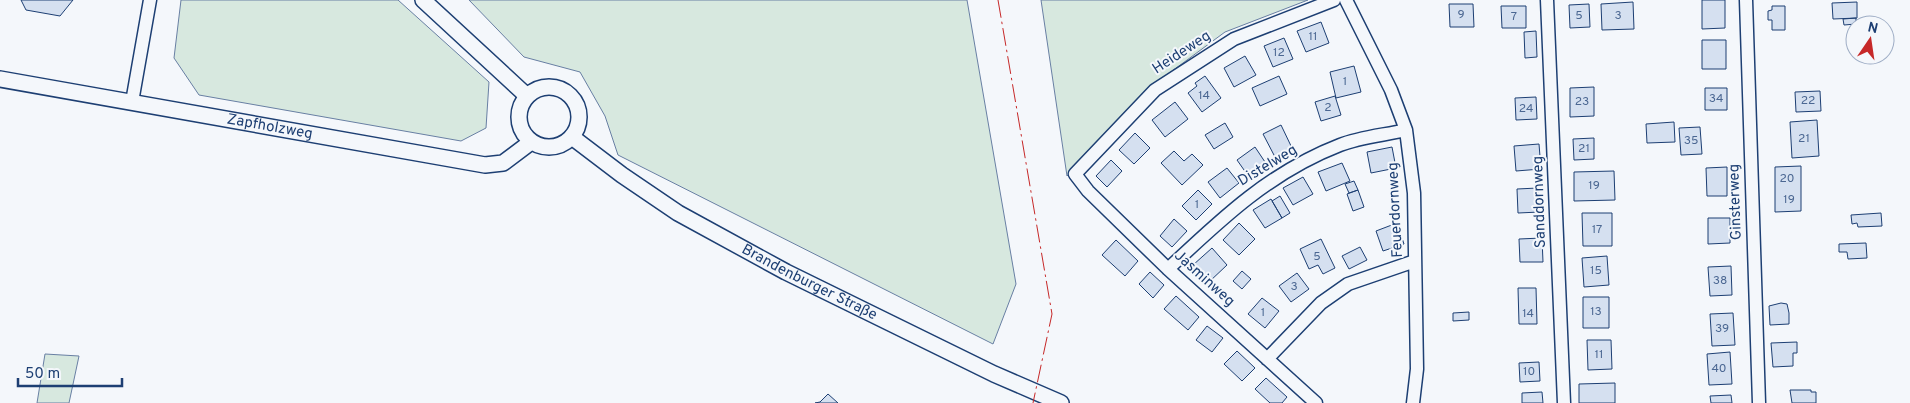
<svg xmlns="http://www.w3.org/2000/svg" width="1910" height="403" font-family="Overpass,sans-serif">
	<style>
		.green { fill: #d7e8df; stroke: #687fa3 }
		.building { fill: #d5e0f0; stroke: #1d3f73 }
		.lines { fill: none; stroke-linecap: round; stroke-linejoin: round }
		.minor-casing { stroke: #1d3f73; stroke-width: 15 }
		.tertiary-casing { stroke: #1d3f73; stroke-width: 18 }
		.minor { stroke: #f4f7fb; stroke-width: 12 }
		.tertiary { stroke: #f4f7fb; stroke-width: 15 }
		.power { stroke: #c62828; stroke-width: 1; stroke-dasharray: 18 4 2.5 4; stroke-linecap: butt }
		.labels { text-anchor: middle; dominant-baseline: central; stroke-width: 4; stroke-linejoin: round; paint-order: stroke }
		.number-label { font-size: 12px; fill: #4b6792 }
		.street-label { font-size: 15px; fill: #1d3f73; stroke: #f4f7fb }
	</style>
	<rect width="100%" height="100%" fill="#f4f7fb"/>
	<!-- green -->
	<path class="green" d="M181 0H398L489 82 486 128 461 141 199 95 174 58Z
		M469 0H967L1016 284 993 344 618 155 605 116 580 72 524 57Z
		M1041 0H1308L1225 32 1145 91 1067 176Z
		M45 354 79 356 69 403H37Z"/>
	<!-- building -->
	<path class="building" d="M21 0H73L60 16 26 10Z
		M1702 0H1725V28L1702 29Z
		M1633 2 1634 29 1602 30 1601 4Z
		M1857 2V18L1833 19 1832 3Z
		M1449 4H1473L1474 27H1450Z
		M1589 4 1590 27 1570 28 1569 5Z
		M1501 6H1526V28H1502Z
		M1772 6H1785V30H1772V20H1768V11L1772 10Z
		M1856 18V24L1844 25 1843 19Z
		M1321 22 1329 43 1306 52 1297 31Z
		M1536 31 1537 57 1525 58 1524 32Z
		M1284 38 1293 59 1273 67 1264 46Z
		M1702 40H1726V69H1702Z
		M1245 56 1256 75 1234 87 1224 68Z
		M1354 66 1361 92 1336 98 1330 72Z
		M1205 76 1221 98 1202 112 1188 93 1197 86 1195 83Z
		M1279 76 1287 94 1260 106 1252 88Z
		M1594 87V116L1570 117V88Z
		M1705 88H1727V110H1705Z
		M1820 91 1821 111 1796 112 1795 92Z
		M1335 96 1341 115 1321 121 1315 102Z
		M1536 97 1537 119 1516 120 1515 98Z
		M1175 102 1188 119 1165 137 1152 120Z
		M1817 120 1819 156 1792 158 1790 122Z
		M1674 122 1675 142 1647 143 1646 124Z
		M1225 123 1233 137 1214 149 1205 135Z
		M1281 125 1292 148 1275 157 1263 134Z
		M1700 127 1702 154 1681 155 1679 128Z
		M1135 133 1150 148 1134 164 1119 150Z
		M1594 138V159L1574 160 1573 139Z
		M1539 144 1541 169 1516 171 1514 146Z
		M1255 147 1267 165 1249 177 1237 160Z
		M1392 147 1396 168 1371 173 1367 152Z
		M1174 151 1184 161 1192 154 1203 165 1182 185 1161 163Z
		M1111 160 1122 171 1107 187 1096 176Z
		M1342 163 1350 181 1326 191 1318 172Z
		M1801 166V211L1775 212V167Z
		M1727 167V196H1707L1706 168Z
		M1227 168 1239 183 1220 198 1208 182Z
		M1614 171 1615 200 1574 201V172Z
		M1303 177 1313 194 1293 205 1283 188Z
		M1354 181 1358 190 1349 193 1345 184Z
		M1538 188 1540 212 1518 213 1517 189Z
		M1198 190 1212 204 1196 220 1182 206Z
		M1358 190 1364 207 1353 211 1347 194Z
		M1280 196 1290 213 1282 218 1272 201Z
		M1271 199 1282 218 1265 228 1253 210Z
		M1582 213H1612V246H1583Z
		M1881 213 1882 226 1858 227 1857 223 1852 224 1851 215Z
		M1708 218H1730V243L1708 244Z
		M1174 219 1187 231 1172 247 1160 236Z
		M1239 223 1255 239 1239 255 1223 240Z
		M1397 223 1404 244 1383 251 1376 231Z
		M1542 238 1543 262H1520L1519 239Z
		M1321 239 1335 268 1323 274 1318 265 1309 269 1300 249Z
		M1116 240 1138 261 1125 276 1102 255Z
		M1866 243 1867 258 1848 259 1847 252H1839V244Z
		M1360 247 1367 260 1349 269 1342 256Z
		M1212 248 1227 265 1209 282 1193 265Z
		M1607 256 1609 285 1584 287 1582 258Z
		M1731 266 1732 295 1710 296 1708 267Z
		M1242 271 1251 279 1242 289 1233 281Z
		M1150 272 1164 285 1153 298 1139 284Z
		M1297 273 1309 289 1291 302 1279 286Z
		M1518 288H1536L1537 324H1519Z
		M1176 296 1199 317 1188 330 1164 309Z
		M1583 297H1609V328H1583Z
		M1262 298 1279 311 1265 328 1248 314Z
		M1781 303 1787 304 1789 313V324L1770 325 1769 306Z
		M1469 312V320L1453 321V313Z
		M1733 313 1735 345 1712 346 1710 314Z
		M1207 326 1223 338 1212 352 1196 340Z
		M1587 340H1611L1612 369 1588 370Z
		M1797 342V353H1793V366L1773 367 1771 343Z
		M1237 351 1255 368 1242 381 1224 364Z
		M1730 352 1732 384 1709 385 1707 354Z
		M1539 362 1540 381 1520 382 1519 363Z
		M1266 378 1287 397 1282 403H1270L1255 389Z
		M1615 383V403H1579V384Z
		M1790 390H1811V392H1816V403H1792Z
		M1542 392 1543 403H1522V393Z
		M828 394 838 403H815L820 402Z
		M1731 395 1732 403H1711L1710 396Z"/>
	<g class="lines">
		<!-- minor casing -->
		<g class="minor-casing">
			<path id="minor" d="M1346 0 1391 90 1406 130 1414 193 1417 369 1413 403
				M1547 0 1564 403
				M1746 0 1759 403
				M132 102 150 0
				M1168 269C1221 219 1270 172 1340 145 1360 137 1385 135 1406 130
				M1267 359 1321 303 1348 284 1415 261
				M1316 403 1168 269 1088 191 1075 174 1155 90 1234 39 1334 0"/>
		</g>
		<!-- tertiary casing -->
		<g class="tertiary-casing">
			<g id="tertiary">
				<path d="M423 0 527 96"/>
				<path id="s1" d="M0 79 485 165 503 163 531 142"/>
				<circle cx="549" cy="117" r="30"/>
				<path id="s2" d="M572 137 622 175 678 213 786 272 994 374 1061 403"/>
			</g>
		</g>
		<!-- minor -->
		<use href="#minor" class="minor"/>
		<!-- tertiary -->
		<use href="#tertiary" class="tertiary"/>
		<!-- power -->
		<path class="power" d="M998 0 1052 314 1033 403"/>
	</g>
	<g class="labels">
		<!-- number labels -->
		<g class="number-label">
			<text x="1461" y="15">9</text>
			<text x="1579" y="16">5</text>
			<text x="1618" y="16">3</text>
			<text x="1514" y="17">7</text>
			<text x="1313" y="37">11</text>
			<text x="1279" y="53">12</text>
			<text x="1345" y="82">1</text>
			<text x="1204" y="96">14</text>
			<text x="1716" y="99">34</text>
			<text x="1808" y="101">22</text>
			<text x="1582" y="102">23</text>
			<text x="1328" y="108">2</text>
			<text x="1526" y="109">24</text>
			<text x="1804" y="139">21</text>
			<text x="1691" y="141">35</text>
			<text x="1584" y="149">21</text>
			<text x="1787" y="179">20</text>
			<text x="1594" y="186">19</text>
			<text x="1789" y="200">19</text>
			<text x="1197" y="205">1</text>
			<text x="1597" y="230">17</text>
			<text x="1317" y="257">5</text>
			<text x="1596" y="271">15</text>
			<text x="1720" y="281">38</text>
			<text x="1294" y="287">3</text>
			<text x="1596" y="312">13</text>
			<text x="1263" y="313">1</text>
			<text x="1528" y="314">14</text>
			<text x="1722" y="329">39</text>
			<text x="1599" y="355">11</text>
			<text x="1719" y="369">40</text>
			<text x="1529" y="372">10</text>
		</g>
		<!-- street labels -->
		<g class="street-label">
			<text transform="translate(1182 53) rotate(-33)">Heideweg</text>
			<text stroke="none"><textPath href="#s1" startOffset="274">Zapfholzweg</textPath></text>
			<text transform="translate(1268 166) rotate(-31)">Distelweg</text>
			<text transform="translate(1540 202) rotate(-92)">Sanddornweg</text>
			<text transform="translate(1736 202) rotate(-92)">Ginsterweg</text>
			<text transform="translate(1396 210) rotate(-93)">Feuerdornweg</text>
			<text transform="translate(1204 279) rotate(42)">Jasminweg</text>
			<text stroke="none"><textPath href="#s2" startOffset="279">Brandenburger Straße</textPath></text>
		</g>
	</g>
	<!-- north arrow -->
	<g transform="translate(1870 40) rotate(13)"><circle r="24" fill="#f4f7fb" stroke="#9eadc5"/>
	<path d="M0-4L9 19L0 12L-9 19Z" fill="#c62828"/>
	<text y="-8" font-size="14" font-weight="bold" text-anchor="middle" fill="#1d3f73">N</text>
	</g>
	<!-- scale -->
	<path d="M18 378v8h104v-8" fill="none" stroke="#1d3f73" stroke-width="2.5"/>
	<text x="25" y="378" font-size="15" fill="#1d3f73" stroke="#f4f7fb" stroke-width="4" paint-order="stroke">50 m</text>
</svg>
